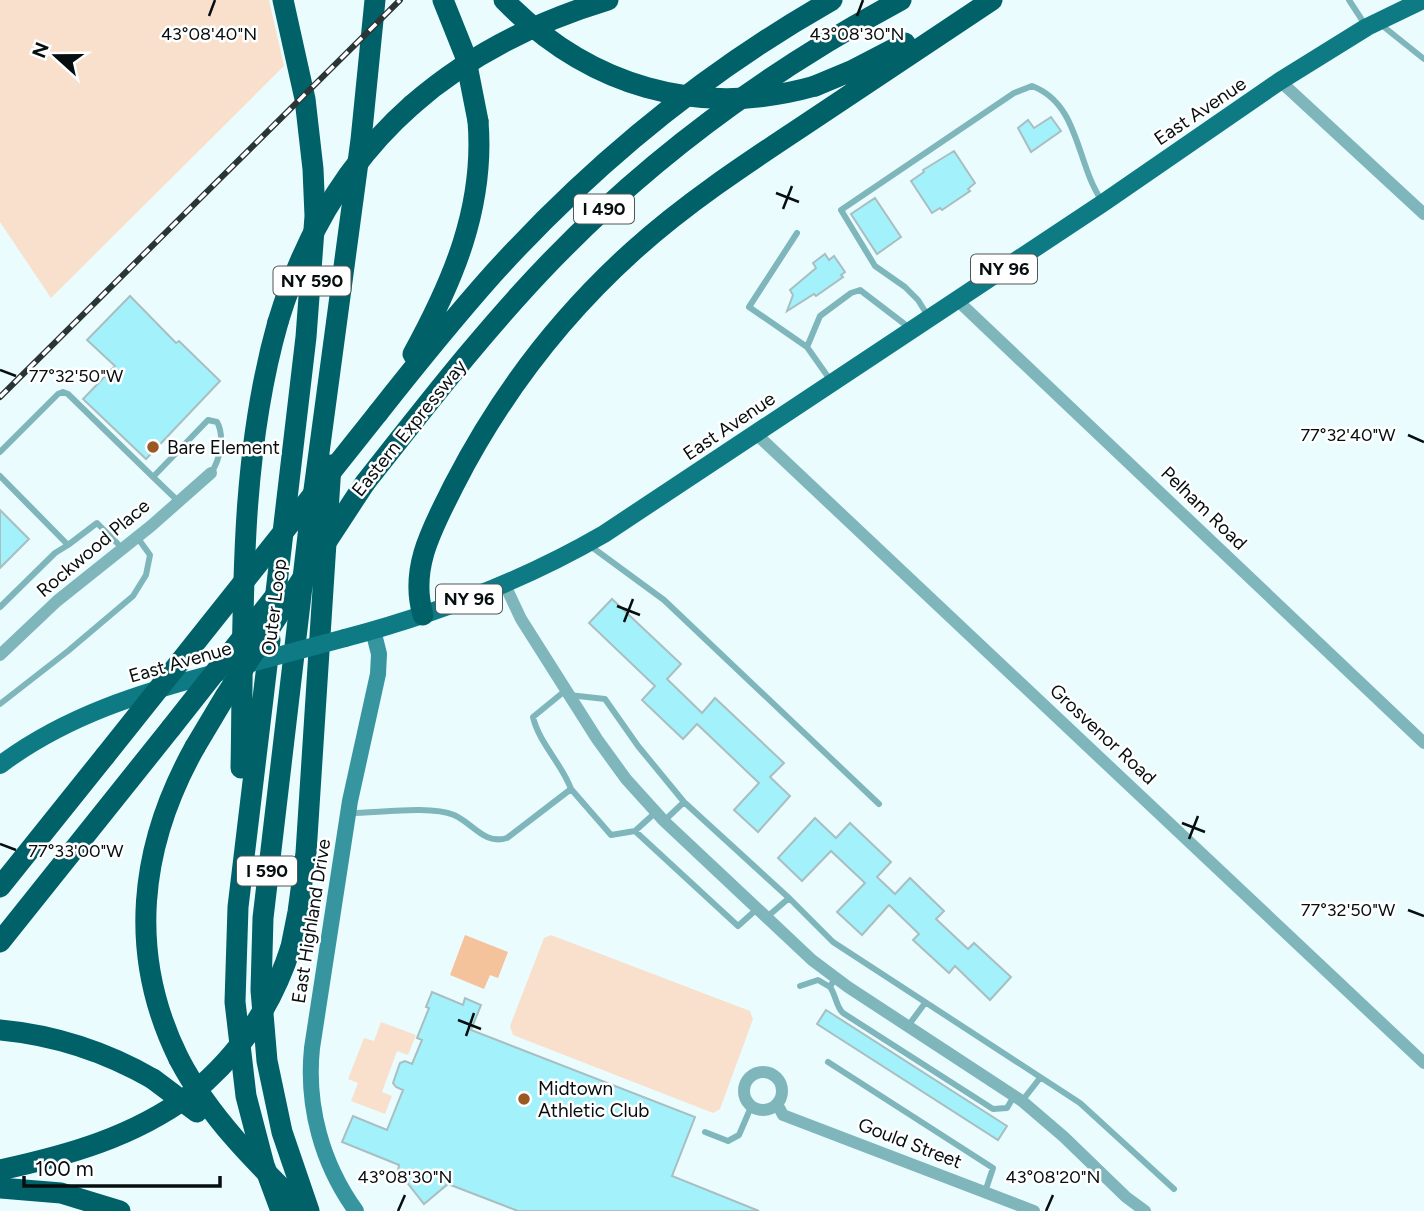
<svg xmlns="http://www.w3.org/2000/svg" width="1424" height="1211" font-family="Figtree,sans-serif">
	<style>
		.green { fill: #f8e0cd }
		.water { fill: #f4c29b }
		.building { fill: #a3f1fa; stroke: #a9bec1; stroke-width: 2 }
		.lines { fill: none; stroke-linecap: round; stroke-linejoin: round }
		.lane { stroke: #7fb6bc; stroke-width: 6 }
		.street { stroke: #7fb6bc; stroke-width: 12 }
		.secondary { stroke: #37959f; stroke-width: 16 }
		.primary { stroke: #0e7a83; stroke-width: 18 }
		.highway { stroke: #006169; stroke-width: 21 }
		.rail-casing { stroke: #2c3536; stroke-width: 6 }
		.rail { stroke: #fff; stroke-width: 3.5; stroke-dasharray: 10; stroke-linecap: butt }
		.primary-bridge { stroke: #0e7a83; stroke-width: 18 }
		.highway-bridge { stroke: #006169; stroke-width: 21 }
		.ticks { fill: none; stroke: #070e0f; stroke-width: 2.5 }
		.poi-dot { fill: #985a20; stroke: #fff; stroke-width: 2.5 }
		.labels { text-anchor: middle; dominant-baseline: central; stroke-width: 5; stroke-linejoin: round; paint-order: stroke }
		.shield { fill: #fff; stroke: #515657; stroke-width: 2 }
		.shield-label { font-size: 18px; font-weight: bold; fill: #070e0f }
		.street-label { font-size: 19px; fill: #070e0f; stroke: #fff }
		.poi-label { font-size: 19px; fill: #070e0f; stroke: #fff; text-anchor: start }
		.ticks-label { font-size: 18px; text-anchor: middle; fill: #070e0f; stroke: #fff; stroke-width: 5; stroke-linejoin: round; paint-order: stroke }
	</style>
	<rect width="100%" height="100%" fill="#eafcfe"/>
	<!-- green -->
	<path class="green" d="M0 0H269L284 66 51 298 0 222Z
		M551 935 750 1011 753 1019 720 1109 713 1113 513 1035 510 1026 544 938Z
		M381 1022 416 1035 408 1055 397 1051 382 1092 392 1096 385 1114 351 1101 358 1083 348 1079 364 1038 374 1041Z"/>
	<!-- water -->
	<path class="water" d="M465 935 508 952 498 978 490 975 484 989 450 975Z"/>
	<!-- building -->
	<path class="building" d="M1051 117 1061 131 1031 152 1018 128 1028 120 1034 128Z
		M954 151 975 183 968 189 970 191 942 210 940 208 932 213 911 181 924 172 923 170Z
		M875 198 901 237 877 254 851 214Z
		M825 254 829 260 834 256 845 272 841 275 843 277 816 296 814 294 787 311 793 295 790 290 816 268 813 263Z
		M130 296 176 343 179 341 220 381 146 459 83 399 115 366 87 340Z
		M0 510 29 539 0 568Z
		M612 599 681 664 667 679 702 713 715 698 784 763 770 777 790 796 758 832 734 810 759 783 697 724 683 739 642 700 655 686 589 623Z
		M815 818 836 838 850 823 891 862 877 877 895 894 910 878 944 911 936 919 968 949 974 943 1011 977 990 1000 955 966 949 973 913 940 919 934 889 905 862 935 837 912 865 883 831 851 802 881 778 858Z
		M432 992 463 1005 465 998 481 1005 471 1030 695 1117 672 1176 759 1211H518L448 1184 424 1204 398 1171 399 1165 342 1142 353 1116 387 1130 403 1090 396 1087 393 1083 400 1063 405 1061 412 1064 422 1040 417 1038 429 1008 426 1007Z
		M826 1010 1007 1126 998 1140 817 1024Z"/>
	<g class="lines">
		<!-- lane -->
		<path class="lane" d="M1349 0 1366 26
			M1379 23 1424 59
			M797 233 749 307 807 347 831 381
			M928 316 918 300 905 287 875 266 841 210 1014 93 1032 86C1080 104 1076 164 1102 201
			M807 347 820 316 851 293 860 290 911 329
			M0 452 58 394 63 392 68 394 153 477
			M0 476 68 545 97 523 122 548
			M178 501 153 477 208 420 217 422C225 436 220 460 211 473
			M589 545 664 600 879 804
			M0 607 55 553 68 545
			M566 690 533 717C539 743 562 764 571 789
			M569 695 605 699 638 746 684 802 789 898 767 917
			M0 704 68 651 133 596 146 575 150 555 137 537
			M350 813C378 813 430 805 454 815 474 824 484 845 507 838L571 789 611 835 635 831 738 926 757 909
			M664 821 684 802
			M635 831 656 812
			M789 898 833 942 1080 1103 1174 1189
			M835 978 830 987C836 995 836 1007 843 1013L993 1109 1007 1108 1014 1096
			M800 986 818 980 830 987
			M908 1026 925 1003
			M828 1062 993 1168 985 1192
			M1022 1101 1040 1078
			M705 1132 728 1141 739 1135 751 1107"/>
		<!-- street -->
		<path class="street" d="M1280 81 1424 214
			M957 300 1424 743
			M755 433 1424 1063
			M505 585 521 619 597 739 626 779 664 821 812 960 848 987 1022 1101 1064 1137 1126 1197 1145 1211
			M0 655 57 601 151 526 211 473
			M744 1091a19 19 0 1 1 38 0a19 19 0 1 1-38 0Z
			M777 1104 783 1115 1034 1211"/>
		<!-- secondary -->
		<path class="secondary" d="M356 1211C322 1164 306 1106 312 1048L350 801 378 674 379 654 373 630"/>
		<!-- primary -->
		<path class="primary" d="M345 638C436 614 523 581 604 534L1103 203 1280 81 1367 27 1423 0
			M0 765C65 716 142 692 220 672"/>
		<!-- highway -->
		<path class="highway" d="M815 86 851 71 905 43
			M412 105C469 55 535 22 608 0
			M413 354C453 281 485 207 478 121
			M378 413C415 366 453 319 493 274 591 166 705 72 832 0
			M365 483C425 407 485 329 553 259 654 155 772 69 901 0
			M274 609 306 337 315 216 313 169 305 99 283 0
			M423 615C409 568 433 527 454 485 499 397 560 317 633 251 685 204 744 165 803 126 866 84 929 42 992 0
			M270 640 238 907 235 1002 246 1096 264 1165 281 1211
			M241 768C244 620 237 466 278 322
			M0 887 105 756
			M0 942 171 728
			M291 947 298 912 306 853 331 465
			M0 1030C54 1035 106 1052 153 1079
			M179 1059C127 954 139 847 195 747
			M0 1170C69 1155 133 1137 190 1095
			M0 1188 61 1193 120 1211
			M309 1211 282 1132 267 1061 261 990 263 918 309 527 361 140 375 0"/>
		<!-- rail casing -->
		<g class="rail-casing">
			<path id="rail" d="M0 397 400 0"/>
		</g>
		<!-- rail -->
		<use href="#rail" class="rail"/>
		<!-- primary-bridge -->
		<path class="primary-bridge" d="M240 666 345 638"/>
		<!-- highway-bridge -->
		<path class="highway-bridge" d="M443 0 465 55 478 121
			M504 0C588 86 698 119 815 86
			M278 322C303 239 346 163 412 105
			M171 728 280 590
			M195 747 226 695 365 483
			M105 756 378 413
			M179 1059C210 1118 257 1164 305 1211
			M153 1079 197 1112
			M190 1095C239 1056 272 1006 291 947"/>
	</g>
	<!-- ticks -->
	<path class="ticks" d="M209 16 215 0M857 16 863 0M776 193 799 202M783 209 792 186M0 370 16 376M1408 435 1424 442M617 606 640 615M624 622 633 599M1182 823 1205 832M1189 839 1198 816M0 844 16 850M1408 910 1424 916M458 1020 481 1029M466 1036 474 1013M398 1211 405 1195M1046 1211 1053 1195"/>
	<!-- markers -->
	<g class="poi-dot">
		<circle cx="153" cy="447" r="7"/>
		<circle cx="524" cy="1099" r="7"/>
	</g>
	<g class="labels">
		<!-- shield labels -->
		<g class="shield">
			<rect x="574" y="194.5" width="60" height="29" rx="5"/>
			<rect x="971" y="254.5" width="66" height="29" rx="5"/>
			<rect x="273.5" y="266.5" width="77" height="29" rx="5"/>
			<rect x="436" y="584.5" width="66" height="29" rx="5"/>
			<rect x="237" y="856.5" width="60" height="29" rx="5"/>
		</g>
		<g class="shield-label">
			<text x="604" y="209">I 490</text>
			<text x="1004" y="269">NY 96</text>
			<text x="312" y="281">NY 590</text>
			<text x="469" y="599">NY 96</text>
			<text x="267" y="871">I 590</text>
		</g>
		<!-- street labels -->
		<g class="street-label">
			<text transform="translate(1200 111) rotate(-34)">East Avenue</text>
			<text transform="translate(729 426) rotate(-34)">East Avenue</text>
			<text transform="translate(409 428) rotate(-51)">Eastern Expressway</text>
			<text transform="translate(1204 508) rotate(44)">Pelham Road</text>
			<text transform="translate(93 548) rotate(-40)">Rockwood Place</text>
			<text transform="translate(274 607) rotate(-83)">Outer Loop</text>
			<text transform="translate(180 662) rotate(-16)">East Avenue</text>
			<text transform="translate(1103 734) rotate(43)">Grosvenor Road</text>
			<text transform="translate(311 921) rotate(-81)">East Highland Drive</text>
			<text transform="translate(910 1143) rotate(21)">Gould Street</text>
		</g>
		<!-- poi labels -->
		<g class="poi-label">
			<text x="167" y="447">Bare Element</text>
			<text x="538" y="1088">Midtown<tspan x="538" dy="22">Athletic Club</tspan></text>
		</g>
	</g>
	<g class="ticks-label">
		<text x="209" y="40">43°08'40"N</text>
		<text x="857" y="40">43°08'30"N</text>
		<text x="76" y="382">77°32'50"W</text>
		<text x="1348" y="441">77°32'40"W</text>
		<text x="76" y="857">77°33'00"W</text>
		<text x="1348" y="916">77°32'50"W</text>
		<text x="405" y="1183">43°08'30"N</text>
		<text x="1053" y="1183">43°08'20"N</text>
	</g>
	<!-- north arrow -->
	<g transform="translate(56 56) rotate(291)" stroke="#ffffff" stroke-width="5" paint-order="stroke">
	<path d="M0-5L12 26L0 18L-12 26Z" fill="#070e0f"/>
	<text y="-10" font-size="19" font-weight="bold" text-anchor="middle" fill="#070e0f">N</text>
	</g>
	<!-- scale -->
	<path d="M24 1176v10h196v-10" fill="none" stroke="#070e0f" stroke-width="3.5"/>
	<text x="35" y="1176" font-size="21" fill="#070e0f" stroke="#ffffff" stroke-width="5" paint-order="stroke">100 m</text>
</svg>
